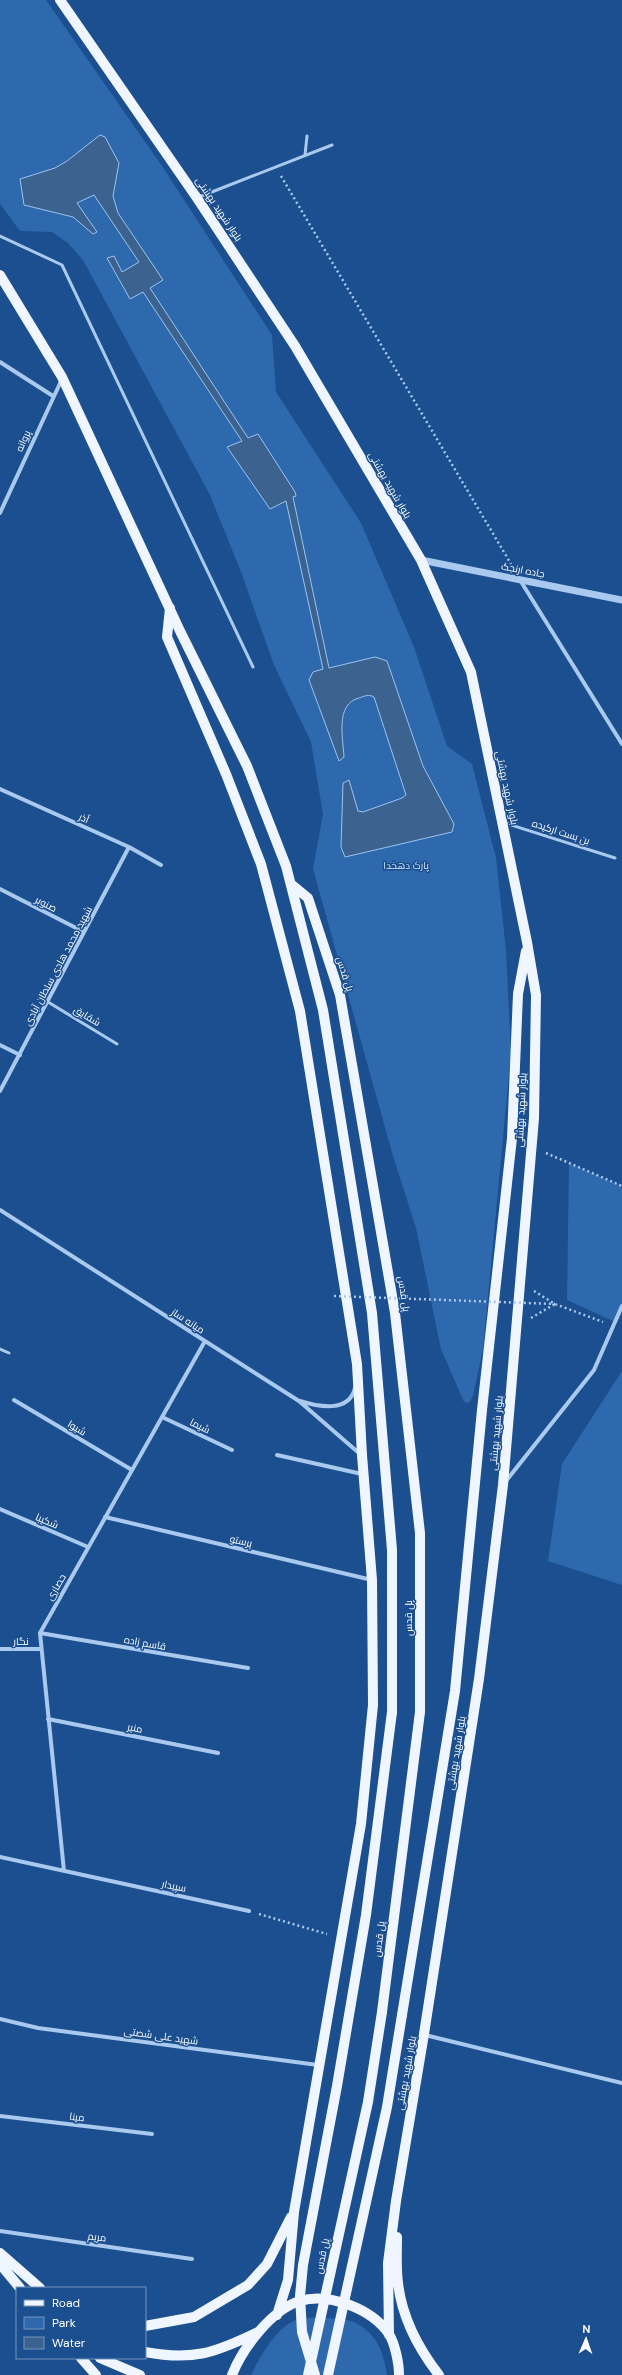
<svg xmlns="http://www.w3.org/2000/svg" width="622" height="2375" font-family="'DM Sans',Cairo,sans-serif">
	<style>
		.green { fill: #2e69ad }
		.water { fill: #3c6290; stroke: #9cc4f0 }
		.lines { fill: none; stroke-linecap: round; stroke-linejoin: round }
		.path { stroke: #a9c9ee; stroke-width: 2.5; stroke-dasharray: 2 3; stroke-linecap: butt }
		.service { stroke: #a9c9ee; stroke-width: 3 }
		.minor { stroke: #a9c9ee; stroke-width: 4 }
		.tertiary { stroke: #a9c9ee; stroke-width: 7 }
		.primary { stroke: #f0f6ff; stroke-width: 10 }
		.path-bridge { stroke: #a9c9ee; stroke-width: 2.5; stroke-dasharray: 2 3; stroke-linecap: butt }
		.primary-bridge { stroke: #f0f6ff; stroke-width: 10 }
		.labels { text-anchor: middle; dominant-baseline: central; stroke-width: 3; stroke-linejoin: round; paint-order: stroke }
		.street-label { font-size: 10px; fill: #fff; stroke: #1b4f8f }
		.park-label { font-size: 10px; fill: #cfe3fa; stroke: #1b4f8f }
	</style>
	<rect width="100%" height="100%" fill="#1b4f8f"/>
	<!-- green -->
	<path class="green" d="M0 0H46L162 166 272 335 276 392 361 523 414 647 447 746 472 764 496 858 506 950 511 1054 483 1349 473 1396 469 1403 464 1402 441 1349 416 1228 393 1156 313 869 323 814 311 742 274 665 241 572 210 495 83 260 68 243 52 232 20 231 0 204Z
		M569 1163 622 1186V1306L615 1322 567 1300Z
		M622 1371V1585L548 1561 562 1464Z
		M328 2318C337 2319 349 2319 356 2323 377 2334 384 2353 387 2375H251C261 2356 277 2324 300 2319 309 2317 319 2318 328 2318Z"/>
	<!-- water -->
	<path class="water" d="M100 135 105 137 119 163 113 196 118 213 163 280 150 288 248 438 258 434 295 492 296 496 293 497 329 668 375 657 387 661 423 766 454 824 452 832 345 857 341 847 343 783 349 780 358 811 363 812 402 798 406 795 374 697C369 694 364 696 359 698 335 704 343 738 344 757L339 761 309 680 313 672 323 669 286 501 270 509 227 447 242 441 143 292 130 299 107 258 114 256 122 272 139 262 94 195 77 203 97 232 93 234 73 217 24 205 20 179 55 168 67 161Z"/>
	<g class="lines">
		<!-- path -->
		<path class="path" d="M281 176 511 564
			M546 1153 622 1186
			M534 1291 555 1304 603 1322
			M531 1318 555 1304
			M259 1914 327 1934"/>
		<!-- service -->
		<path class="service" d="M305 155 307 136
			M199 197 332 145
			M0 236 62 265 253 667
			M505 823 615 858
			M48 1002 117 1044
			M0 1349 9 1353"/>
		<!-- minor -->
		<path class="minor" d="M0 362 53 396
			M0 513 62 379
			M520 580 622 744
			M0 789 129 847 161 865
			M0 889 84 932
			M0 1045 20 1055
			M0 1091 129 847
			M0 1210 299 1401 360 1454
			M14 1400 132 1470
			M300 1401C319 1407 349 1413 355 1388
			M162 1417 232 1450
			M277 1455 362 1474
			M506 1481 594 1370 622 1306
			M0 1509 88 1547
			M105 1517 372 1580
			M40 1633 248 1668
			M0 1649H41
			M48 1719 218 1753
			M0 1857 249 1911
			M64 1871 40 1633 205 1341
			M0 2019 38 2028 318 2065
			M425 2035 622 2083
			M0 2116 152 2134
			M0 2231 192 2259"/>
		<!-- tertiary -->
		<path class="tertiary" d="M421 560 622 600"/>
		<!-- primary -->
		<path class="primary" d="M60 0 197 198 295 346 421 560 471 672 527 942 536 995 534 1118 503 1485 479 1679 424 2034 396 2201 388 2263 389 2335
			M0 275 62 377 180 631 247 766 286 866 323 1010 372 1313 392 1550V1712
			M170 608 167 637 226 774 261 864 300 1011 357 1364 362 1455 372 1580 373 1705 361 1824 294 2212 288 2280 277 2315
			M291 884 308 898 340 995 395 1313 420 1533V1712L382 2012
			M402 2015 455 1691 482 1410 512 1138 518 994 526 951
			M397 2237C397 2252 396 2268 398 2283 402 2318 418 2348 439 2375
			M0 2253 40 2288
			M0 2264 20 2288
			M145 2326 194 2317 248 2285 267 2264 291 2217
			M145 2352C193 2361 215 2353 258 2332
			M81 2358 96 2375
			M100 2358 140 2375
			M232 2375C242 2349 272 2309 300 2301 329 2292 372 2309 389 2334 395 2344 399 2363 399 2375"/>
		<!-- path-bridge -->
		<path class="path-bridge" d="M334 1296 555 1304"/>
		<!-- primary-bridge -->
		<path class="primary-bridge" d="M308 2375 368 2102 382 2012
			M315 2375 302 2332 300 2296 303 2265 337 2086 366 1915 392 1712
			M328 2375 387 2107 402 2015"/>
	</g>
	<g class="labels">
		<!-- street labels -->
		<g class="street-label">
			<text transform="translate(219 209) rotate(56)">بلوار شهید بهشتی</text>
			<text transform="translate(23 441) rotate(-66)">پروانه</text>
			<text transform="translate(390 485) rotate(60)">بلوار شهید بهشتی</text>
			<text transform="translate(523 570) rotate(11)">جاده ارنجک</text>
			<text transform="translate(507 788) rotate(78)">بلوار شهید بهشتی</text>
			<text transform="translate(84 818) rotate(24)">آذر</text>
			<text transform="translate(561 832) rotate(18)">بن بست ارکیده</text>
			<text transform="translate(46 904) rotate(27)">صنوبر</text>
			<text transform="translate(58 966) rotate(-62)">شهید محمد هادی سلطان آبادی</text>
			<text transform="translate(345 974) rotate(72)">پل قدس</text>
			<text transform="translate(87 1016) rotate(31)">شقایق</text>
			<text transform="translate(521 1110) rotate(-87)">بلوار شهید بهشتی</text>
			<text transform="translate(404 1294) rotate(81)">پل قدس</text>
			<text transform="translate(188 1321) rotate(33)">میانه ساز</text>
			<text transform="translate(200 1426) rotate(26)">شیما</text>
			<text transform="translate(77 1428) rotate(31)">شیوا</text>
			<text transform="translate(496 1433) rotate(-85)">بلوار شهید بهشتی</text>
			<text transform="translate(47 1521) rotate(23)">شکیبا</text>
			<text transform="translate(241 1541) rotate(13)">پرستو</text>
			<text transform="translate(56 1587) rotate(-60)">حصاری</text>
			<text transform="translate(408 1618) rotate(-90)">پل قدس</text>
			<text x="21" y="1641">نگار</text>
			<text transform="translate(145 1643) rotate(10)">قاسم زاده</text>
			<text transform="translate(135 1728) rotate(11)">منیر</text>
			<text transform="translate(456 1753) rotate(-81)">بلوار شهید بهشتی</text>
			<text transform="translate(174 1886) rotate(12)">سپیدار</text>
			<text transform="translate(379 1939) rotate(-83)">پل قدس</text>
			<text transform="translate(161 2036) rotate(8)">شهید علی شصتی</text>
			<text transform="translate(406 2073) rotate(-80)">بلوار شهید بهشتی</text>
			<text transform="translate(77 2117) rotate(7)">مینا</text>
			<text transform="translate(97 2237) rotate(8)">مریم</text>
			<text transform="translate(322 2256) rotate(-78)">پل قدس</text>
		</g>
		<!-- park labels -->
		<g class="park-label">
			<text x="406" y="865">پارک دهخدا</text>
		</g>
	</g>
	<!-- legend -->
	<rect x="16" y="2287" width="130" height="72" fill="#1b4f8f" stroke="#7695bc"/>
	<rect x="24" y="2300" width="20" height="6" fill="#f0f6ff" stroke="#7695bc"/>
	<text x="52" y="2307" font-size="12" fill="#ffffff">Road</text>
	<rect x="24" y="2317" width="20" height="12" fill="#2e69ad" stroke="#7695bc"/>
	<text x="52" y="2327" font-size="12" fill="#ffffff">Park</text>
	<rect x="24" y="2337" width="20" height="12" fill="#3c6290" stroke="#7695bc"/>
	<text x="52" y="2347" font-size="12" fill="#ffffff">Water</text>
	<!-- north arrow -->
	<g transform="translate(586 2339) rotate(2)" stroke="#1b4f8f" stroke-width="3" paint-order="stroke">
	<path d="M0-3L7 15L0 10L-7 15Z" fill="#ffffff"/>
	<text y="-6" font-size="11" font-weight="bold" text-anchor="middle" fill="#ffffff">N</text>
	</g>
</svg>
